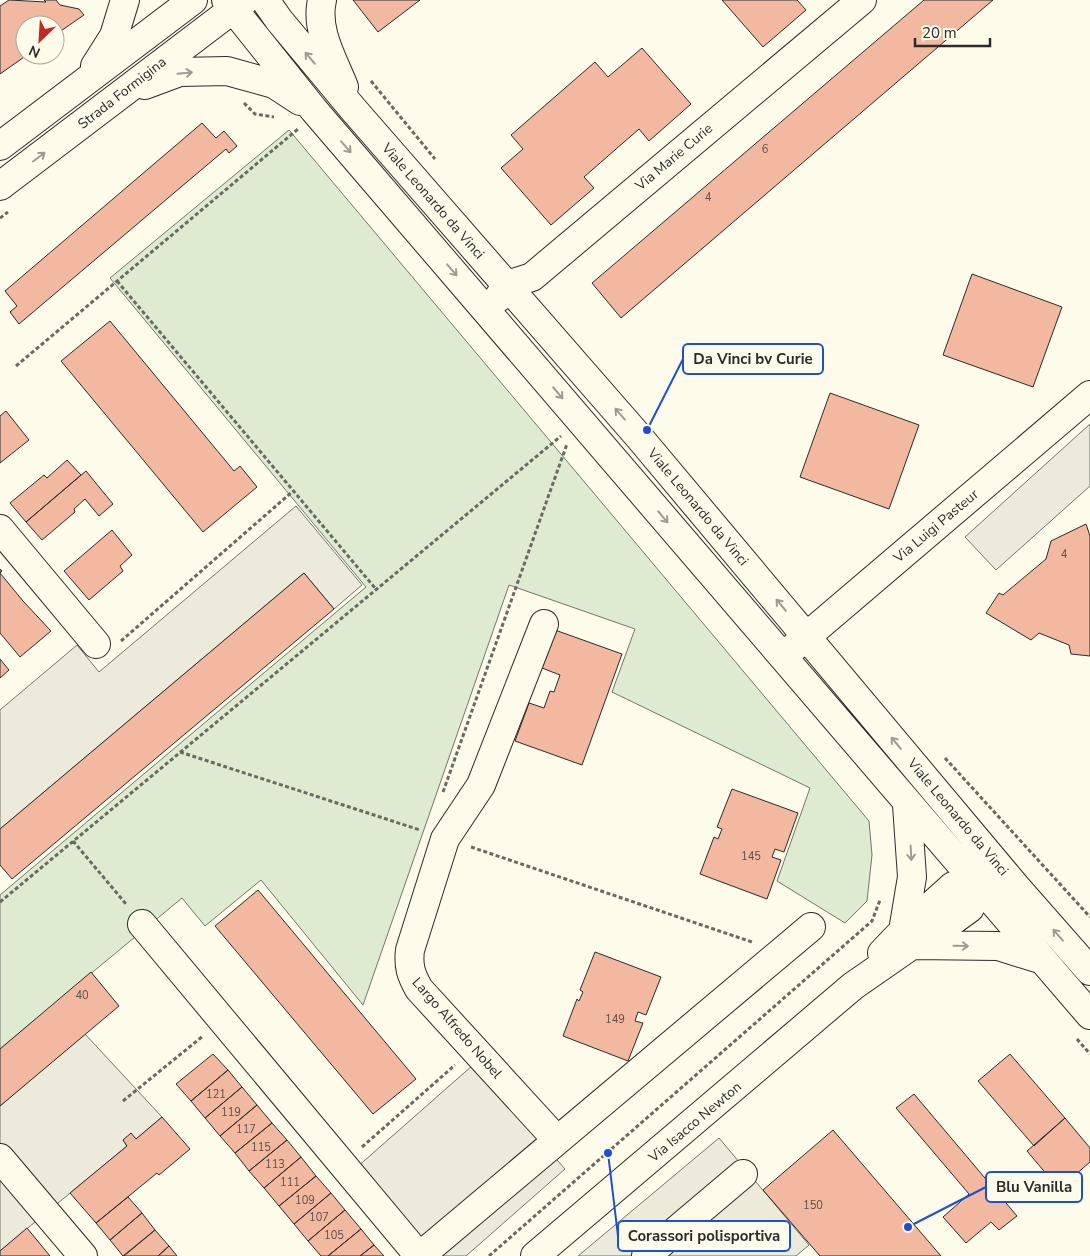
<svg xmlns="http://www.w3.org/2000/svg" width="1090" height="1256" font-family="'Nunito Sans',sans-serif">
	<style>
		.green { fill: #deebd1; stroke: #74746e }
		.parking { fill: #eceadb; stroke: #74746e }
		.building { fill: #f2b8a0; stroke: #2b2b2b }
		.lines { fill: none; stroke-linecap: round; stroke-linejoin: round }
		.minor-casing { stroke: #2b2b2b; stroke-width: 30 }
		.path { stroke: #6a6964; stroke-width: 3; stroke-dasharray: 4 2.5; stroke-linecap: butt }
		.minor { stroke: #fdfbea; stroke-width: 28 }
		.oneway { stroke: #9e9d94 }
		.labels { text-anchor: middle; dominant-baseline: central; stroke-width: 4; stroke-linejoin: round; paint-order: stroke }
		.number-label { font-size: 11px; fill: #5d4e48 }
		.street-label { font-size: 14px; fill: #2b2b2b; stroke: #fdfbea }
		.leader { fill: none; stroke: #1d4ed8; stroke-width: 2 }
		.callout-dot { fill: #1d4ed8; stroke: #fdfbea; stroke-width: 2 }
		.callout { fill: #fdfbea; stroke: #1d4ed8; stroke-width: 2 }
		.callout-label { font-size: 15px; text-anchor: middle; font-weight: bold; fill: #2b2b2b }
	</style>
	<rect width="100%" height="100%" fill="#fdfbea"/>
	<!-- green -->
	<path class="green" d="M289 130 869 821 872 855 867 901 845 923 777 881 810 788 612 692 635 629 509 585 363 1005 261 880 205 926 182 898 0 1049V895L366 587 110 278Z"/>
	<!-- parking -->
	<path class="parking" d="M1090 424V486L996 570 965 537Z
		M296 506 362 585 334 609 304 573 0 829V710L77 645 99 672Z
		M85 1034 162 1117 136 1139 131 1134 123 1140 127 1146 0 1251V1106Z
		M473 1065 565 1169 466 1256H434L356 1168Z
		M719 1138 809 1245 796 1256H578Z"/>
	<!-- building -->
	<path class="building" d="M9 0 46 2 44 0H56L60 5 79 9 84 15 55 35V25H25V55H27L0 74V6Z
		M353 0H420L378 32Z
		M722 0H797L806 10 763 47Z
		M924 0H993L621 318 592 283Z
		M642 48 691 104 649 141 639 129 584 177 594 188 551 225 501 168 523 149 511 135 595 62 608 77Z
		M202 123 216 138 224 131 237 146 229 153 226 149 19 324 10 312 17 306 5 291Z
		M972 274 1062 307 1033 387 943 355Z
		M110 321 234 471 240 466 257 487 203 532 61 361Z
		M830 393 919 425 889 509 800 477Z
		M6 411 29 440 0 463V416Z
		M67 460 81 475 26 522 10 503 44 475 47 478Z
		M86 471 113 504 99 516 85 499 74 509 75 512 42 540 26 522Z
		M1086 524 1090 536V656L1071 654 1069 645 1039 633 1031 640 986 613 999 593 1003 595 1046 559 1051 541Z
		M112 530 132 555 120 566 123 571 89 600 64 571Z
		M0 569 2 571 0 573 23 601 51 631 20 657 0 633Z
		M304 573 334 609 12 879 0 865V829Z
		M555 630 622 654 582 765 515 741 529 703 544 708 550 691 554 692 560 675 542 668Z
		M0 659 9 670 0 678Z
		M732 789 798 813 784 852 775 849 772 857 781 860 767 899 700 874 714 837 718 839 722 829 717 827Z
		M258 890 416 1079 373 1114 215 926Z
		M595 952 661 977 646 1015 638 1012 635 1021 643 1023 628 1061 563 1036 577 999 579 1001 583 992 580 990Z
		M91 972 119 1006 0 1106V1049Z
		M213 1054 228 1070 191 1101 176 1084Z
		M1010 1054 1065 1118 1034 1146 978 1081Z
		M228 1070 242 1087 205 1118 191 1101Z
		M242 1087 257 1105 220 1136 205 1118Z
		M914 1094 1017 1216 999 1230 991 1222 966 1243 943 1217 969 1194 896 1108Z
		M257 1105 272 1123 235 1153 220 1136Z
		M162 1117 190 1149 159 1175 157 1173 96 1223 70 1193 127 1146 123 1140 131 1133 136 1139Z
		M1065 1118 1090 1148V1162L1059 1189 1027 1151Z
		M272 1123 287 1140 249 1171 235 1153Z
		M833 1130 941 1256H820L763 1190Z
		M287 1140 301 1157 264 1188 249 1171Z
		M301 1157 316 1176 279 1206 264 1188Z
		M316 1176 331 1193 294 1224 279 1206Z
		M331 1193 345 1210 308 1241 294 1224Z
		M128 1197 142 1213 110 1240 96 1223Z
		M345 1210 361 1229 328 1256H321L308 1241Z
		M142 1213 155 1230 123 1256 110 1240Z
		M27 1228 50 1256H0V1251Z
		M361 1229 374 1245 360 1256H328Z
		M155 1230 169 1246 158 1256H124Z
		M374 1245 384 1256H360Z
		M169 1246 177 1256H158Z"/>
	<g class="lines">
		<!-- minor casing -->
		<g class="minor-casing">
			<path id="minor" d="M226 0 314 110 1090 1015
				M265 0 279 20 353 109 639 437 1017 888 1090 971
				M322 0C315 30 333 59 344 87
				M95 66 114 36 125 0
				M145 85 180 72 227 71 274 84 300 101
				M0 146 193 0
				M0 186 245 0
				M498 298 507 285 532 277 862 0
				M0 529 96 644
				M544 624 481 785 445 839 410 950C408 966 411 975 419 989L557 1140
				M793 648 1090 395
				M142 924 419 1256
				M903 931 912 877 907 805
				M914 945 998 946 1043 960
				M882 953 903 931 953 886 978 883 992 885
				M0 1158 83 1256
				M420 1256 811 927
				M535 1256 853 986 912 945 926 940 970 908 978 883
				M646 1256 743 1174"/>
		</g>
		<!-- path -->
		<path class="path" d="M371 81 435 159
			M244 103 255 114 274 117
			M0 218 8 212
			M117 281 375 588
			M16 366 298 129
			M121 641 292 492
			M180 752 420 830
			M945 758 1090 917
			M443 792 567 444
			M73 841 126 904
			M471 847 752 942
			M0 902 561 436
			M1077 1039 1090 1054
			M123 1101 203 1036
			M362 1147 455 1065
			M489 1256 872 921 880 900"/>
		<!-- minor -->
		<use href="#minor" class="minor"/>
	</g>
	<!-- one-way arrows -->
	<defs><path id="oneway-shaft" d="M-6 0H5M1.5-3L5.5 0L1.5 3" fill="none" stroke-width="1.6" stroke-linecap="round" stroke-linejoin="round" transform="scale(1.25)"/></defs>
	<g class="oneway">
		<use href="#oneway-shaft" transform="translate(310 58) rotate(-130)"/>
		<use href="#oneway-shaft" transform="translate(185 73) rotate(-5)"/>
		<use href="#oneway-shaft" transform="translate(346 147) rotate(49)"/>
		<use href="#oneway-shaft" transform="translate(39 157) rotate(-37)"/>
		<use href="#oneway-shaft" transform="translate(452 270) rotate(49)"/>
		<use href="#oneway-shaft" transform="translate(558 393) rotate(50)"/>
		<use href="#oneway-shaft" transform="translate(620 414) rotate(-131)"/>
		<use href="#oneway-shaft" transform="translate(663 517) rotate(50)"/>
		<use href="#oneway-shaft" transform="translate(781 605) rotate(-130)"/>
		<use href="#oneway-shaft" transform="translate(896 743) rotate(-130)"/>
		<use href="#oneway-shaft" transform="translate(911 853) rotate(87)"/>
		<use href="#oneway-shaft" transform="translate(1058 935) rotate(-131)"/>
		<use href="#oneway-shaft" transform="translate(961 946) rotate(1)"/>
	</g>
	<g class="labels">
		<!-- number labels -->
		<g class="number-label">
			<text x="765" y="149">6</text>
			<text x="708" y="197">4</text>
			<text x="1064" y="554">4</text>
			<text x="751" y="856">145</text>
			<text x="82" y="995">40</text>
			<text x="615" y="1019">149</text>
			<text x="216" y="1094">121</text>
			<text x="231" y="1112">119</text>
			<text x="246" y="1129">117</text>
			<text x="261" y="1147">115</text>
			<text x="275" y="1164">113</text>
			<text x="290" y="1182">111</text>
			<text x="305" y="1200">109</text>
			<text x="813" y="1205">150</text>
			<text x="319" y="1217">107</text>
			<text x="334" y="1235">105</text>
		</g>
		<!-- street labels -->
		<g class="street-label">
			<text transform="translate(122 93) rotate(-38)">Strada Formigina</text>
			<text transform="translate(674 157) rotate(-40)">Via Marie Curie</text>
			<text transform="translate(433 201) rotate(49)">Viale Leonardo da Vinci</text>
			<text transform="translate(698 507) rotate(50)">Viale Leonardo da Vinci</text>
			<text transform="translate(936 526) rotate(-40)">Via Luigi Pasteur</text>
			<text transform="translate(958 817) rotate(50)">Viale Leonardo da Vinci</text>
			<text transform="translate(457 1028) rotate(49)">Largo Alfredo Nobel</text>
			<text transform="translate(695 1122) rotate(-40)">Via Isacco Newton</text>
		</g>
	</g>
	<!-- callouts -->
	<path class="leader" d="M647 430L683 359M908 1227L986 1187M608 1153L618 1236"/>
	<g class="callout-dot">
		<circle cx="647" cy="430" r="5"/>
		<circle cx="908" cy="1227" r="5"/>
		<circle cx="608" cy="1153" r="5"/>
	</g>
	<g class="callout">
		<rect x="683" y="344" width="140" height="30" rx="5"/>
		<rect x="986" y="1172" width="96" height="30" rx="5"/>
		<rect x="618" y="1221" width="172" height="30" rx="5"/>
	</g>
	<g class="callout-label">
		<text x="753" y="364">Da Vinci bv Curie</text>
		<text x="1034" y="1192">Blu Vanilla</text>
		<text x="704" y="1241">Corassori polisportiva</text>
	</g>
	<!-- north arrow -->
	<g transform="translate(40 40) rotate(205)"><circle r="24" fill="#fdfbea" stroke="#a9a89e"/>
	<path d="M0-4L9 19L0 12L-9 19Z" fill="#c62828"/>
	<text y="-8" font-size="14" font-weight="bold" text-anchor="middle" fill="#2b2b2b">N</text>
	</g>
	<!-- scale -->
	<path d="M915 38v8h75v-8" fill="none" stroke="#2b2b2b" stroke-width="2.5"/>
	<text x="922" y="38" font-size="15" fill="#2b2b2b" stroke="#fdfbea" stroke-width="4" paint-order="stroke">20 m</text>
</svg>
